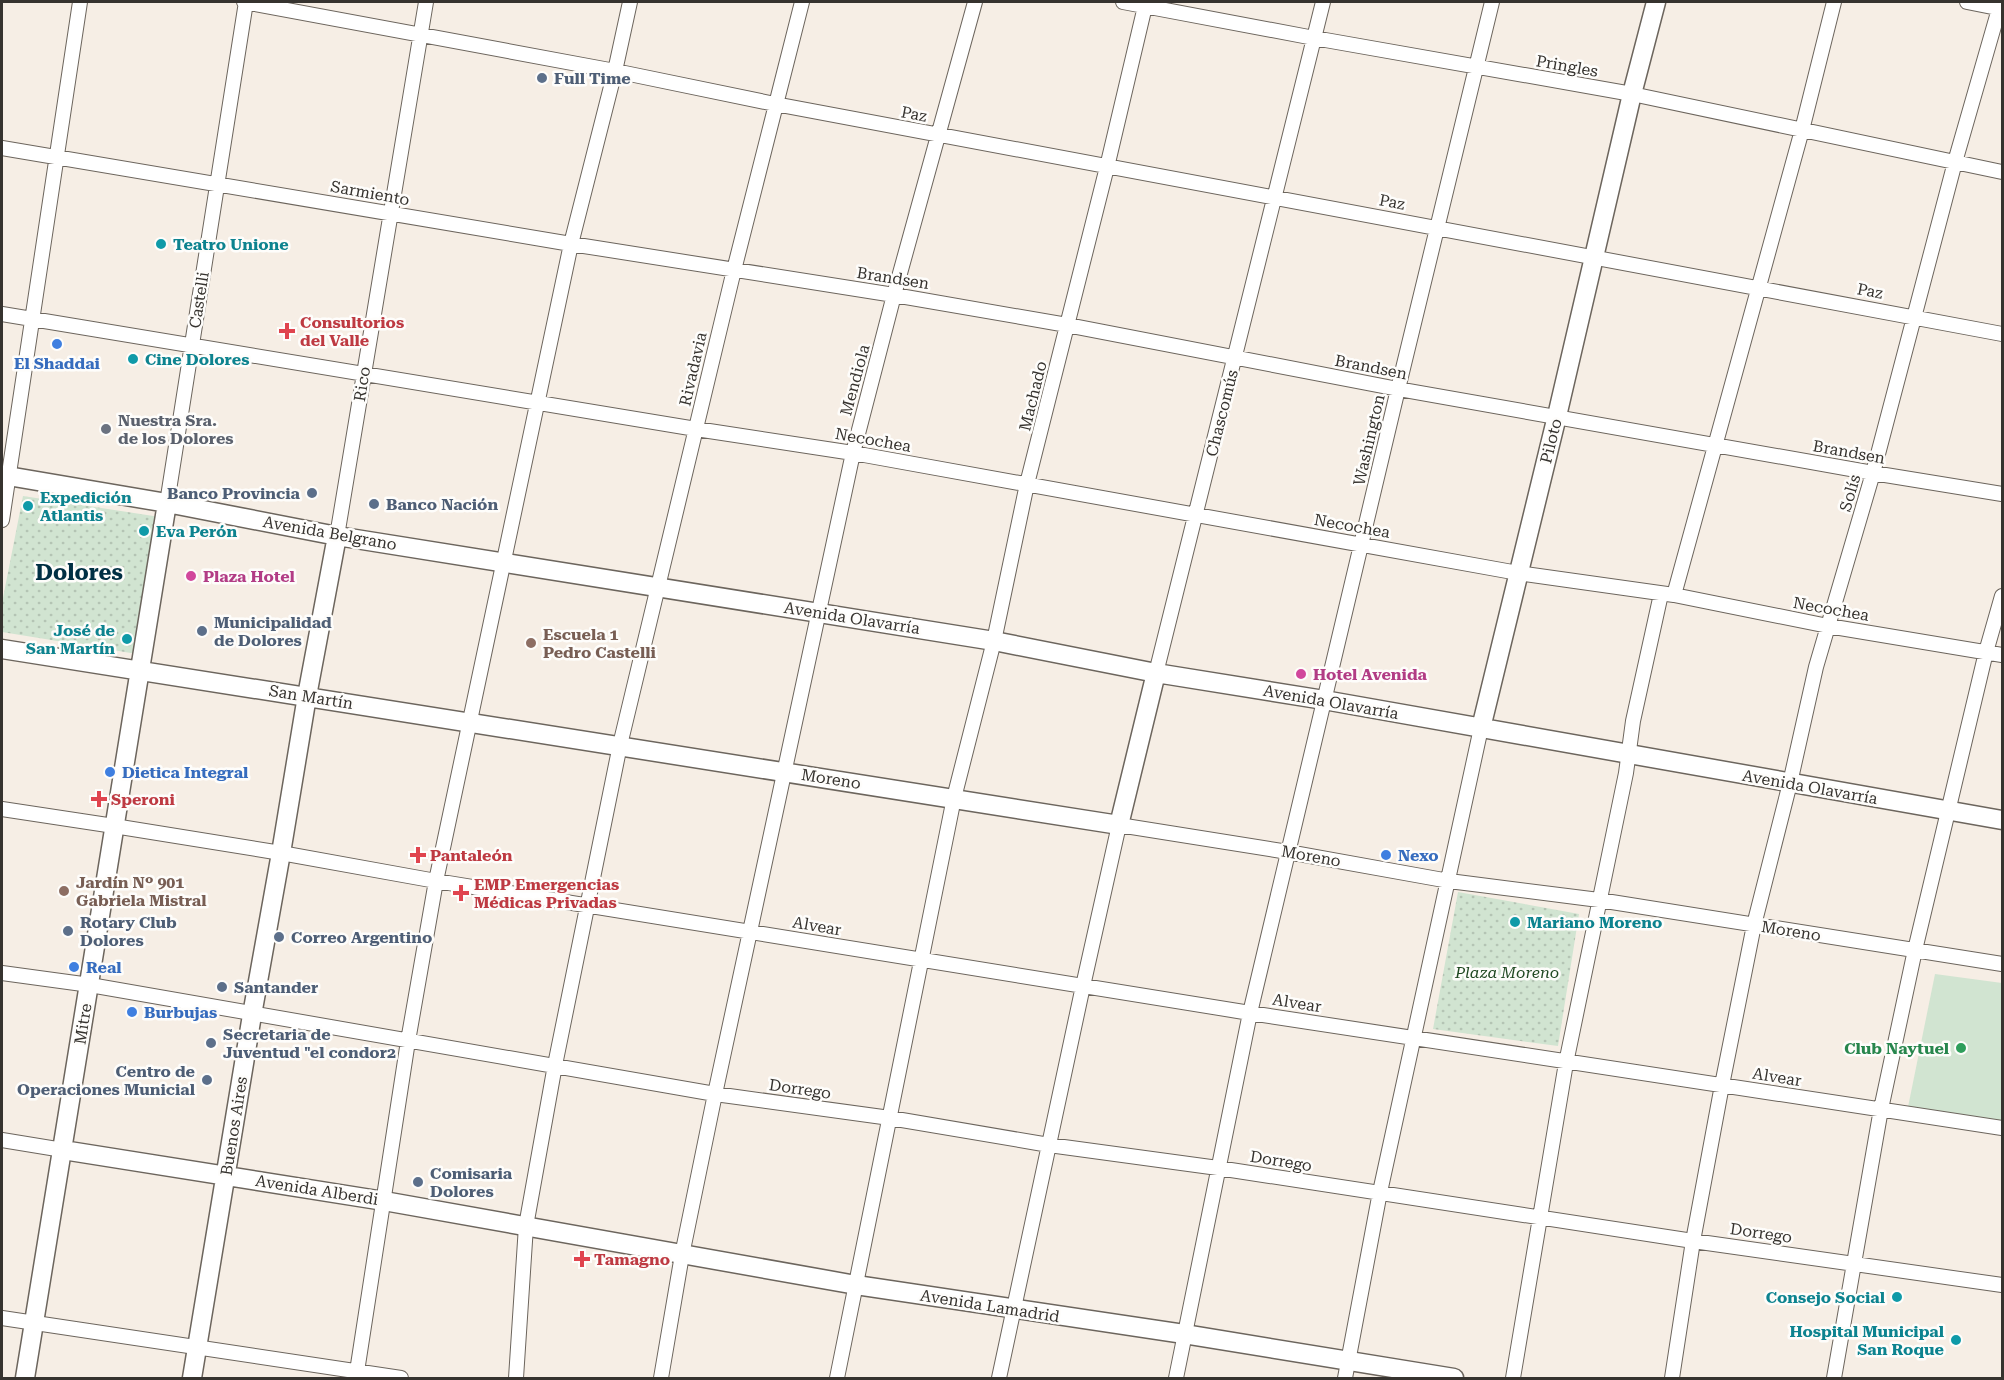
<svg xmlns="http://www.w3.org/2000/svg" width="2004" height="1380" font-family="'Roboto Serif',serif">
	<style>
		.green { fill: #d1e4d1 }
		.park { fill: url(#park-dots) }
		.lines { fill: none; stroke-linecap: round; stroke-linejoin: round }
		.minor-casing { stroke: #6c655d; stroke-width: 16 }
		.major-casing { stroke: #6c655d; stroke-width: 21 }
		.minor { stroke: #fff; stroke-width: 14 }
		.major { stroke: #fff; stroke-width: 18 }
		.service-dot { fill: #5c6f8a; stroke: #fefdfb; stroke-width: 2 }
		.culture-dot { fill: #0f9aa8; stroke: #fefdfb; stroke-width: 2 }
		.health-dot { fill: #e0444e; stroke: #fefdfb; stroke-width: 2 }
		.shop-dot { fill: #3f7fe0; stroke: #fefdfb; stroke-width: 2 }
		.worship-dot { fill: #6b7280; stroke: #fefdfb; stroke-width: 2 }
		.hotel-dot { fill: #d1479c; stroke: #fefdfb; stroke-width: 2 }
		.education-dot { fill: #8d6e63; stroke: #fefdfb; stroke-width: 2 }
		.leisure-dot { fill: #2e9e5b; stroke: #fefdfb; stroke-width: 2 }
		.labels { text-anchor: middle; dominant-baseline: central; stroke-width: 5; stroke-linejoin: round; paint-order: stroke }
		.street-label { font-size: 16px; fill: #36332f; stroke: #fefdfb }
		.service-label { font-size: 16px; font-weight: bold; fill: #4e5e75; stroke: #fefdfb; text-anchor: start }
		.culture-label { font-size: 16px; font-weight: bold; fill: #0d838f; stroke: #fefdfb; text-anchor: start }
		.health-label { font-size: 16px; font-weight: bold; fill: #be3a42; stroke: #fefdfb; text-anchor: start }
		.shop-label { font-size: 16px; font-weight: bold; fill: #366cbe; stroke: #fefdfb; text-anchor: start }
		.worship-label { font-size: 16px; font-weight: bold; fill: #5b616d; stroke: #fefdfb; text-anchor: start }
		.hotel-label { font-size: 16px; font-weight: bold; fill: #b23c85; stroke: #fefdfb; text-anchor: start }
		.education-label { font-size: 16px; font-weight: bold; fill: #785e54; stroke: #fefdfb; text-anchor: start }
		.park-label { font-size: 16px; font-style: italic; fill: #204922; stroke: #fefdfb }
		.leisure-label { font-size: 16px; font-weight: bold; fill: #27864d; stroke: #fefdfb; text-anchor: end }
		.district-label { font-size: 22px; font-weight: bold; fill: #002f43; stroke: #fefdfb }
	</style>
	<defs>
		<pattern id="park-dots" width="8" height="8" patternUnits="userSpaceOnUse" patternTransform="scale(1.5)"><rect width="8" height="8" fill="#d1e4d1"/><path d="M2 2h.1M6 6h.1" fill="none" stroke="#b4c4b4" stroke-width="1.8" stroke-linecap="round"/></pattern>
	</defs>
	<rect width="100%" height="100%" fill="#f6eee5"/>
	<!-- green -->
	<path class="green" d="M1935 974 2002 983V1125L1907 1112Z"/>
	<!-- park -->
	<path class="park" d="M23 496 160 517 137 654 2 632V603Z
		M1458 892 1579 914 1558 1046 1433 1029Z"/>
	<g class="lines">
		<!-- minor casing -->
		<g class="minor-casing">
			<path id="minor" d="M244 2 615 71 775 104 2002 334
				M1123 2 1314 38 1632 94 2002 172
				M1967 2 2002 9
				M2 148 571 244 894 295 1067 325 1398 389 1873 473 2002 494
				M2 314 696 429 853 453 1518 573 1674 595 1828 626 2002 655
				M167 503 246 2
				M2 520 80 2
				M337 536 426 2
				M1674 595 1802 130 1834 2
				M1156 673 1323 2
				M2 809 114 826 281 853 436 881 1250 1013 2002 1128
				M2 973 90 985 715 1094 890 1118 1049 1145 1218 1168 1693 1241 2002 1285
				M2 1140 63 1150
				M2 1318 401 1378
				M356 1378 408 1041 436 881 571 244 615 71 630 2
				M516 1378 526 1226 555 1065 620 745 734 270 802 2
				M661 1378 682 1255 715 1094 853 453 894 295 975 2
				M837 1378 954 798 994 641 1027 484 1107 167 1146 2
				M999 1378 1083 986 1119 825 1288 852 1449 881 1599 900 2002 964
				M1176 1378 1250 1013 1398 389 1492 2
				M1345 1378 1380 1192 1481 728
				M1513 1378 1566 1063 1626 773 1633 721 1661 594
				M1672 1378 1693 1241 1722 1085 1754 925 1790 783 1816 667 1873 473 1955 162 2001 2
				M1834 1378 1881 1109 1915 950 1986 652 2002 596"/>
		</g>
		<!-- major casing -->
		<g class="major-casing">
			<path id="major" d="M2 475 167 503 337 536 994 641 1156 673 1324 700 2002 820
				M2 649 1119 825 1156 673
				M1481 728 1557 416 1632 94 1656 2
				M63 1150 384 1201 856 1285 1184 1334 1454 1378
				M25 1378 167 503
				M192 1378 252 1015 281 853 307 696 337 536"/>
		</g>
		<!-- minor -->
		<use href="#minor" class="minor"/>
		<!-- major -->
		<use href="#major" class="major"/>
	</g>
	<!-- markers -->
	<g class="service-dot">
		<circle cx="542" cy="78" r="6"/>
		<circle cx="312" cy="493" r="6"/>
		<circle cx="374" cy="504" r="6"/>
		<circle cx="202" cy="631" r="6"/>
		<circle cx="68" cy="931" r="6"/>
		<circle cx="279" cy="937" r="6"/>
		<circle cx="222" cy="987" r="6"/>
		<circle cx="211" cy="1043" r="6"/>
		<circle cx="207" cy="1080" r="6"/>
		<circle cx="418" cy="1182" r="6"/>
	</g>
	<g class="culture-dot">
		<circle cx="161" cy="244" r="6"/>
		<circle cx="133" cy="359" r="6"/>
		<circle cx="28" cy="506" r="6"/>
		<circle cx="144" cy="531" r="6"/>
		<circle cx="127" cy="639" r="6"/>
		<circle cx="1515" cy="922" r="6"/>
		<circle cx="1897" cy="1297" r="6"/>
		<circle cx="1956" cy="1340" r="6"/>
	</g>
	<g class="health-dot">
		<path d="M284 322h6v6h6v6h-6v6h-6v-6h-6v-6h6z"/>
		<path d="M96 790h6v6h6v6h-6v6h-6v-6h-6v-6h6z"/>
		<path d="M415 846h6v6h6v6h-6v6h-6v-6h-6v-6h6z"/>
		<path d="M458 884h6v6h6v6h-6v6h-6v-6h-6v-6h6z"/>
		<path d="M579 1250h6v6h6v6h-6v6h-6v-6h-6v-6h6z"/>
	</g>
	<g class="shop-dot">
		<circle cx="57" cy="344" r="6"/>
		<circle cx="110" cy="772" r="6"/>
		<circle cx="1386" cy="855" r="6"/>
		<circle cx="74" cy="967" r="6"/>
		<circle cx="132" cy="1012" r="6"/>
	</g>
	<circle class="worship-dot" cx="106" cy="429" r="6"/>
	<g class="hotel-dot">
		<circle cx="191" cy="576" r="6"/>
		<circle cx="1301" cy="674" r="6"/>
	</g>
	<g class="education-dot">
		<circle cx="531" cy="643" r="6"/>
		<circle cx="64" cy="891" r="6"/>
	</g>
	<circle class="leisure-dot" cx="1961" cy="1048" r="6"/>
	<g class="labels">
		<!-- street labels -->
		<g class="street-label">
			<text transform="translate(1567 66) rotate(10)">Pringles</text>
			<text transform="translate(914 114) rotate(11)">Paz</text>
			<text transform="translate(370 193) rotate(10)">Sarmiento</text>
			<text transform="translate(1392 202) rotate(11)">Paz</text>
			<text transform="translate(893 278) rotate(9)">Brandsen</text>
			<text transform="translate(1870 291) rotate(11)">Paz</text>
			<text transform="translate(199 300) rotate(-81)">Castelli</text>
			<text transform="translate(1371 367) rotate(11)">Brandsen</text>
			<text transform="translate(693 369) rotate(-77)">Rivadavia</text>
			<text transform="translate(855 380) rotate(-75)">Mendiola</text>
			<text transform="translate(362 384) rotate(-81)">Rico</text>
			<text transform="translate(1033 396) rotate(-76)">Machado</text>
			<text transform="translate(1222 413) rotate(-76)">Chascomús</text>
			<text transform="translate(873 440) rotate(10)">Necochea</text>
			<text transform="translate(1369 440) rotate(-77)">Washington</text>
			<text transform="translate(1551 441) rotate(-76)">Piloto</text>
			<text transform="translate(1849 452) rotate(10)">Brandsen</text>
			<text transform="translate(1850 493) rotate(-74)">Solís</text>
			<text transform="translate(1352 526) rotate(10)">Necochea</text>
			<text transform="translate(330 533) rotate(10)">Avenida Belgrano</text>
			<text transform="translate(1831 609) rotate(10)">Necochea</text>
			<text transform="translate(852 618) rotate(9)">Avenida Olavarría</text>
			<text transform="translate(311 697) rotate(9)">San Martín</text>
			<text transform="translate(1331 702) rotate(10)">Avenida Olavarría</text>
			<text transform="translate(831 779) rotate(9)">Moreno</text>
			<text transform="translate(1810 787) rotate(10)">Avenida Olavarría</text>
			<text transform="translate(1311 856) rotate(10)">Moreno</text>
			<text transform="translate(817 926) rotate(10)">Alvear</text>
			<text transform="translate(1791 931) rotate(9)">Moreno</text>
			<text transform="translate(1297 1003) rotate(9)">Alvear</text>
			<text transform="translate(83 1024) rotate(-81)">Mitre</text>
			<text transform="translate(1777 1077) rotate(9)">Alvear</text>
			<text transform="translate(800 1089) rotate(8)">Dorrego</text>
			<text transform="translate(234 1126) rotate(-81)">Buenos Aires</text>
			<text transform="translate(1281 1161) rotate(9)">Dorrego</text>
			<text transform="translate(317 1190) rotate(9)">Avenida Alberdi</text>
			<text transform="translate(1761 1233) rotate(8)">Dorrego</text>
			<text transform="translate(990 1306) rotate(9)">Avenida Lamadrid</text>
		</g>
		<!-- service labels -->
		<g class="service-label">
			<text x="554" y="78">Full Time</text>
			<text x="300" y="493" text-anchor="end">Banco Provincia</text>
			<text x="386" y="504">Banco Nación</text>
			<text x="214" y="622">Municipalidad<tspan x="214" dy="18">de Dolores</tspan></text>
			<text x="80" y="922">Rotary Club<tspan x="80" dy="18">Dolores</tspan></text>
			<text x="291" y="937">Correo Argentino</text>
			<text x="234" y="987">Santander</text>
			<text x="223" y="1034">Secretaria de<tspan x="223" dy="18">Juventud "el condor2</tspan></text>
			<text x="195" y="1071" text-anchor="end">Centro de<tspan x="195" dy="18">Operaciones Municial</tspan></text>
			<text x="430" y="1173">Comisaria<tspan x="430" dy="18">Dolores</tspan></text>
		</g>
		<!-- culture labels -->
		<g class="culture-label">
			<text x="173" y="244">Teatro Unione</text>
			<text x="145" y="359">Cine Dolores</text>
			<text x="40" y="497">Expedición<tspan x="40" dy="18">Atlantis</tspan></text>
			<text x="156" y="531">Eva Perón</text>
			<text x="115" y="630" text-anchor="end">José de<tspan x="115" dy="18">San Martín</tspan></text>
			<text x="1527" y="922">Mariano Moreno</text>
			<text x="1885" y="1297" text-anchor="end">Consejo Social</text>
			<text x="1944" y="1331" text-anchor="end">Hospital Municipal<tspan x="1944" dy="18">San Roque</tspan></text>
		</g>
		<!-- health labels -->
		<g class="health-label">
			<text x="300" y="322">Consultorios<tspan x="300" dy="18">del Valle</tspan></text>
			<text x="111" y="799">Speroni</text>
			<text x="430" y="855">Pantaleón</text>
			<text x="474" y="884">EMP Emergencias<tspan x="474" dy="18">Médicas Privadas</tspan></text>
			<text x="594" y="1259">Tamagno</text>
		</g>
		<!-- shop labels -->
		<g class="shop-label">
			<text x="57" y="363" text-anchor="middle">El Shaddai</text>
			<text x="122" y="772">Dietica Integral</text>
			<text x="1398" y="855">Nexo</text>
			<text x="86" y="967">Real</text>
			<text x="144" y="1012">Burbujas</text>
		</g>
		<!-- worship labels -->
		<g class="worship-label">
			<text x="118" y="420">Nuestra Sra.<tspan x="118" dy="18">de los Dolores</tspan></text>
		</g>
		<!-- hotel labels -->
		<g class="hotel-label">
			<text x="203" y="576">Plaza Hotel</text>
			<text x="1313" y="674">Hotel Avenida</text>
		</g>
		<!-- education labels -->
		<g class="education-label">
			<text x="543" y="634">Escuela 1<tspan x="543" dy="18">Pedro Castelli</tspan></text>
			<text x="76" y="882">Jardín Nº 901<tspan x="76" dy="18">Gabriela Mistral</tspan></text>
		</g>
		<!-- park labels -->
		<g class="park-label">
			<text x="1507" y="972">Plaza Moreno</text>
		</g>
		<!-- leisure labels -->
		<g class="leisure-label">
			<text x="1949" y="1048">Club Naytuel</text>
		</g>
		<!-- district labels -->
		<g class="district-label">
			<text x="79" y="572">Dolores</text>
		</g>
	</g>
	<!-- border -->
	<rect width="2004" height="1380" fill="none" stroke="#36332f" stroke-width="6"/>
</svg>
